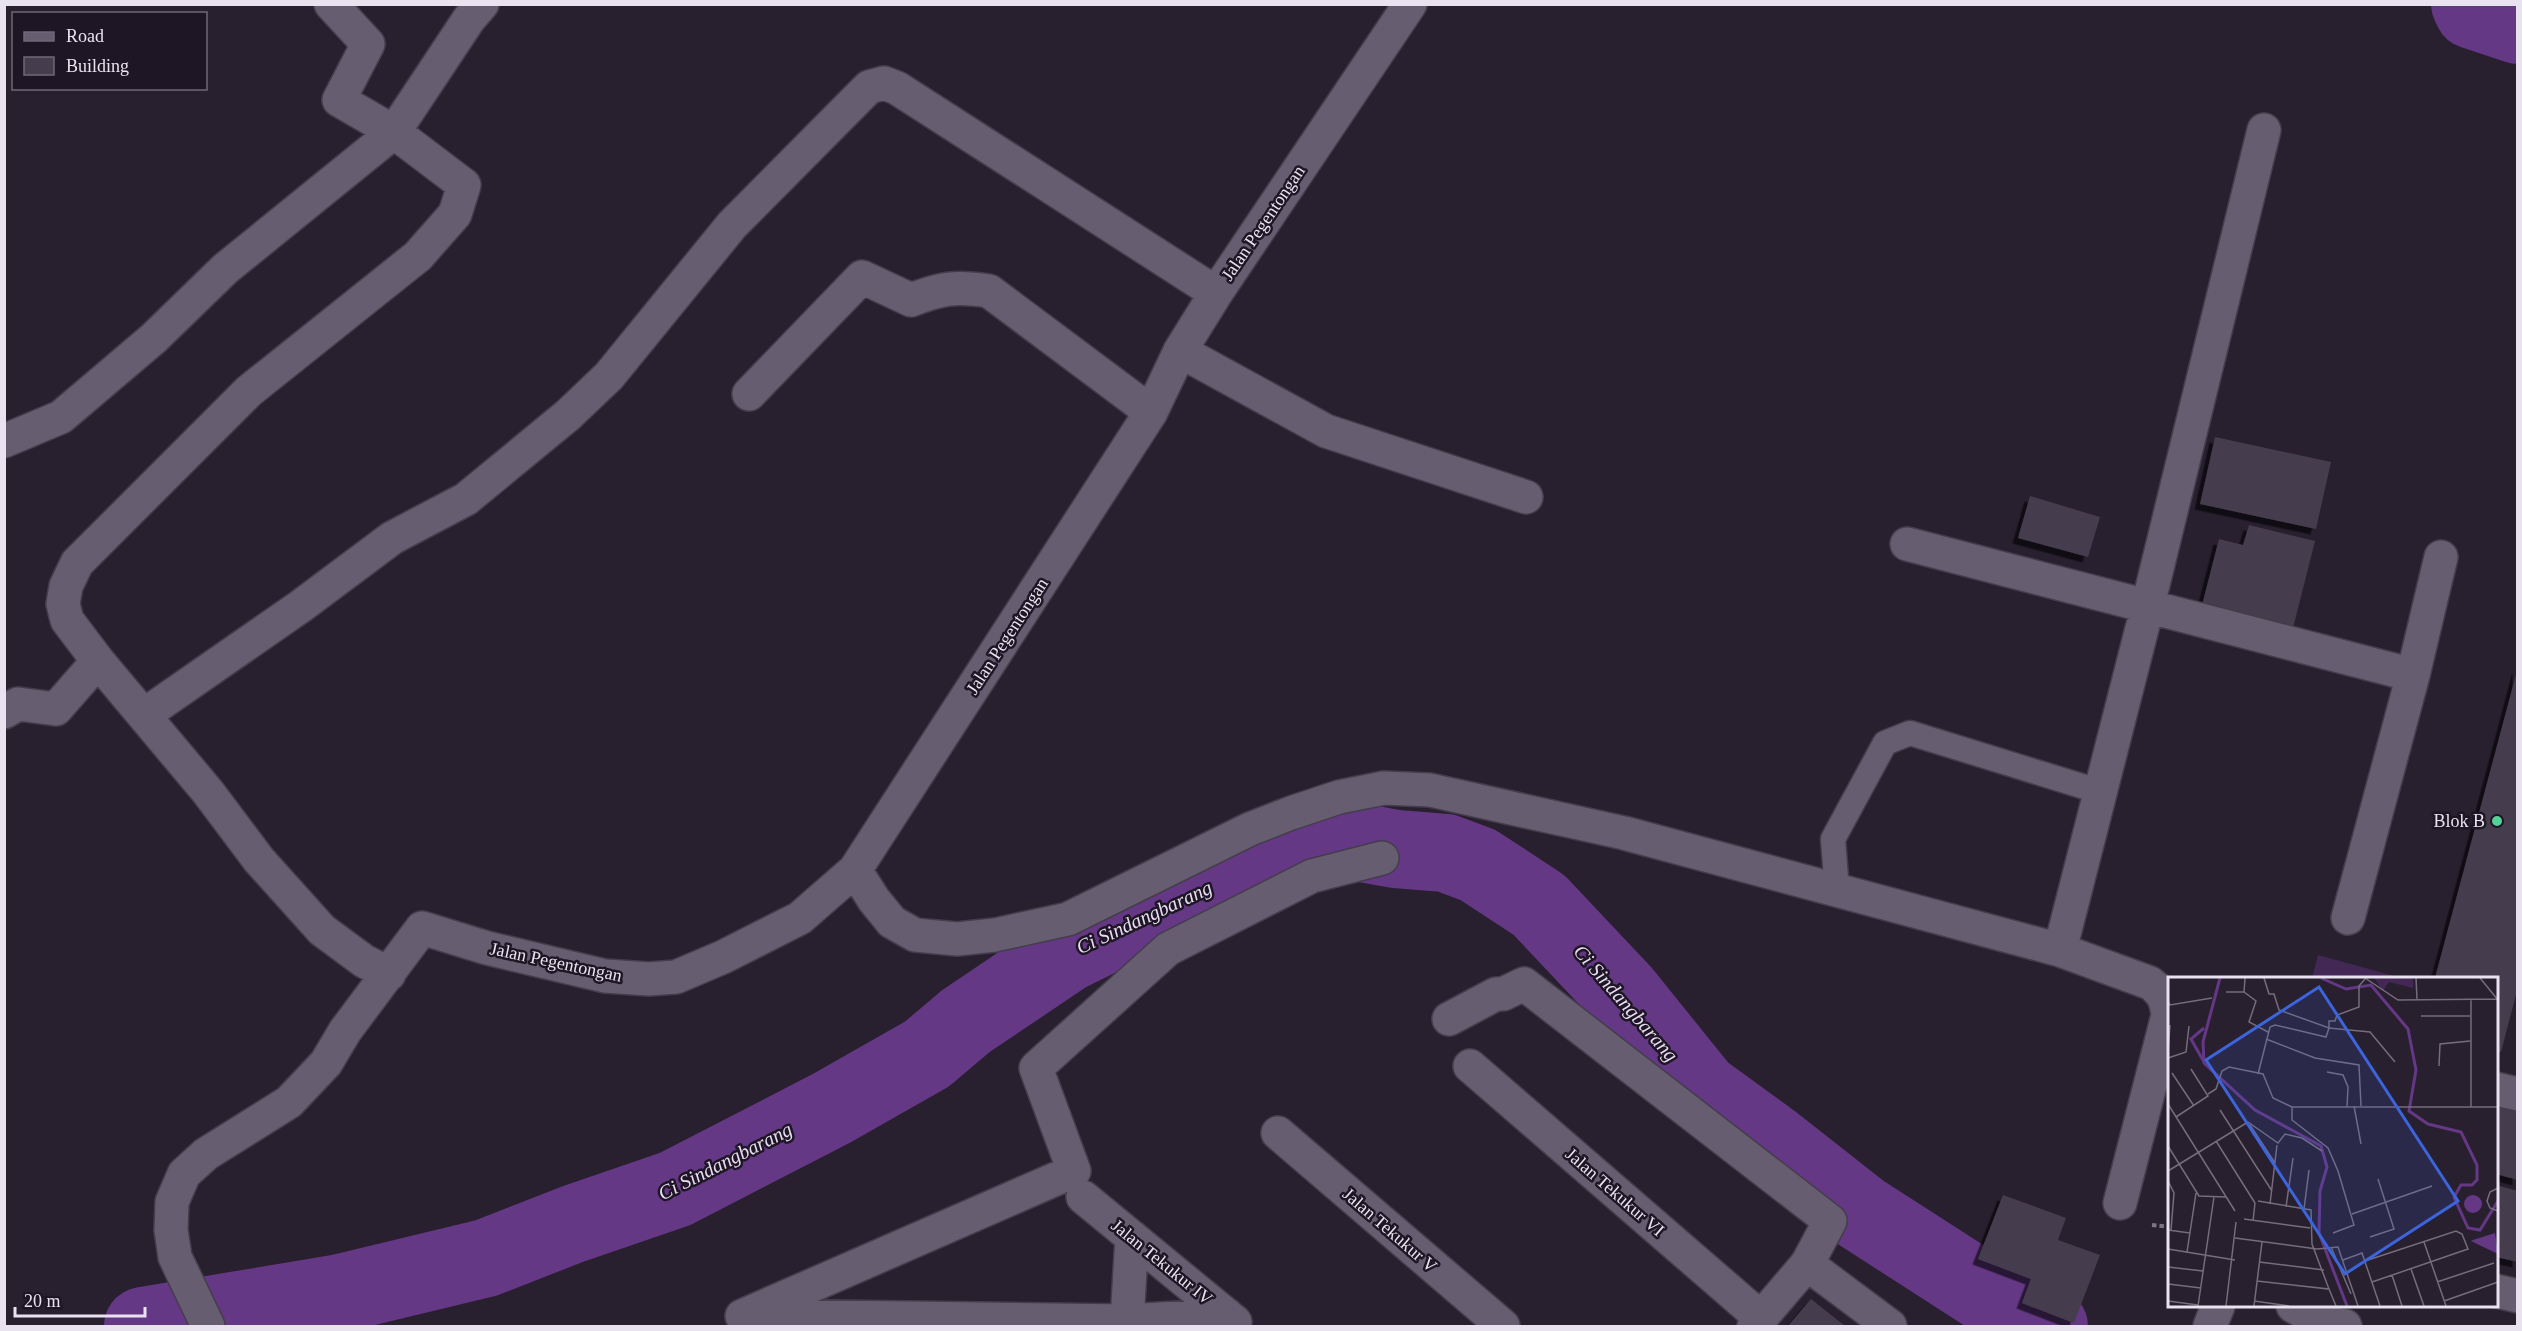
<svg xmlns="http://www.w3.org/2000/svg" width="2522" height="1331" font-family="'Times New Roman',serif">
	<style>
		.green { fill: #432856 }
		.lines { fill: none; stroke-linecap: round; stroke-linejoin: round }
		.river { stroke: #653885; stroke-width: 78 }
		.building { fill: #453c4d; filter: url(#shadow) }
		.service-casing { stroke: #443d4b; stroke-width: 27 }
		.pedestrian-casing { stroke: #443d4b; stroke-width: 36 }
		.minor-casing { stroke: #443d4b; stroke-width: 36 }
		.path { stroke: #7c7583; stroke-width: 4; stroke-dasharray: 4.5 3; stroke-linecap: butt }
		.service { stroke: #675d70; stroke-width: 24 }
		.pedestrian { stroke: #675d70; stroke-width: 33 }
		.minor { stroke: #675d70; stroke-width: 33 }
		.poi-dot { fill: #54d396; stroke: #1e1625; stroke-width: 2 }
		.labels { text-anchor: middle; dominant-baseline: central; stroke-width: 5; stroke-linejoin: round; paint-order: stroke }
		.street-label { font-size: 18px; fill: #e9e3ef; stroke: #1e1625 }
		.poi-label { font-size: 18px; fill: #e9e3ef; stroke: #1e1625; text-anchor: end }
		.water-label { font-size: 20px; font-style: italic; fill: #e8ddf3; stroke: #1e1625 }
		.inset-river { fill: none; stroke: #653885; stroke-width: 3 }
		.inset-road { fill: none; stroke: #756d7c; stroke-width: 1.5 }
		.view { fill: #3c64db; fill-opacity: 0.15; stroke: #3c64db; stroke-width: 3 }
		.inset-edge { fill: none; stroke: #e9e3ef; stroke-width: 3 }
	</style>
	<defs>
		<filter id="shadow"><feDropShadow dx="-5.5" dy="5.5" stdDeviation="0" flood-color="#0009"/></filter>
	</defs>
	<rect width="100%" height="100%" fill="#281f2f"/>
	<!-- green -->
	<path class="green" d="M2318 955 2402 978H2312Z"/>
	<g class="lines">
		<!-- river -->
		<path class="river" d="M2470 4 2473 10 2518 25
			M143 1326 341 1293 486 1258 573 1224 675 1189 832 1108 927 1054 966 1021 1067 953 1152 911 1254 866 1335 838 1396 849 1446 853 1478 865 1539 905 1622 993 1701 1091 1771 1142 1860 1212 2003 1304 2049 1326"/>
	</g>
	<!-- building -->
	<path class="building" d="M2215 437 2331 462 2316 529 2200 504Z
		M2030 496 2100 517 2088 557 2018 538Z
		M2249 525 2315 541 2291 636 2200 613 2219 539 2243 545Z
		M2518 667V987L2501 1052 2496 1051V978H2435Z
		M2496 1103 2518 1108V1180L2496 1174Z
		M2496 1185 2518 1191V1262L2496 1257Z
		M2003 1195 2066 1218 2058 1240 2100 1255 2074 1323 2022 1303 2031 1279 1978 1259Z
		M1811 1299 1845 1326H1788Z"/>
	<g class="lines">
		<!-- service casing -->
		<g class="service-casing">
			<path id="service" d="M1837 891 1833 839 1885 743 1910 733 2101 792"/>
		</g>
		<!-- pedestrian casing -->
		<g class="pedestrian-casing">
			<path id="pedestrian" d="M1449 1019 1496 994H1503L1524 984 1830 1221 1807 1264"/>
		</g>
		<!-- minor casing -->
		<g class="minor-casing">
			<path id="minor" d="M1180 351 1326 431 1526 497
				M749 394 862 277 911 300C942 288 955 286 989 291L1151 412
				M4 441 61 417 154 338 225 269 394 132 339 100 368 44 331 4
				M1907 544 2413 675 2348 918
				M2413 675 2441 557
				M4 712 18 704 56 709 98 661
				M144 715 301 606 392 538 466 499 568 415 609 376 732 225 869 87 884 83 897 88 1216 293
				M855 870 874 900 892 922 915 935 957 939 995 935 1068 919 1250 829 1291 813 1339 797 1384 788 1430 790 1624 833 2060 950 2150 983C2163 993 2166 999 2168 1015L2120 1203
				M2060 950 2148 605 2264 130
				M389 974 364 961 322 930 259 860 208 792 98 661 67 620 63 604 66 586 77 563 249 391 418 256 455 214 464 185 394 132 469 19 482 4
				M1470 1066 1761 1318
				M2496 1089 2518 1094
				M1278 1133 1503 1326
				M1083 1197 1235 1322
				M2496 1291 2518 1296
				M2293 1306 2322 1322 2345 1326
				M742 1316 1074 1171 1036 1068 1168 949 1312 876 1382 858
				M753 1316 1127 1321 1227 1315
				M1127 1321 1132 1237
				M208 1326 175 1257 171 1230 172 1202 184 1174 206 1154 289 1102 326 1063 345 1031 422 928 487 948 605 976 649 979 676 977 723 957 800 918 855 870 1151 412 1180 351 1216 293 1410 4
				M1754 1326 1807 1264 1890 1326
				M2210 1326 2218 1306"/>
		</g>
		<!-- path -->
		<path class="path" d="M2152 1225 2170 1227"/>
		<!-- service -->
		<use href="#service" class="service"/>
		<!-- pedestrian -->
		<use href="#pedestrian" class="pedestrian"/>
		<!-- minor -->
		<use href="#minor" class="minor"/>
	</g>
	<!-- markers -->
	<circle class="poi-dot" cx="2497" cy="821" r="6"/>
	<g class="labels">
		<!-- street labels -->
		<g class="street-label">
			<text transform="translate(1263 223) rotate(-56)">Jalan Pegentongan</text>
			<text transform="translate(1007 636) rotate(-57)">Jalan Pegentongan</text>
			<text transform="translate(556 962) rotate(12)">Jalan Pegentongan</text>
			<text transform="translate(1615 1192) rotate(41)">Jalan Tekukur VI</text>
			<text transform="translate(1390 1230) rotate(41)">Jalan Tekukur V</text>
			<text transform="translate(1162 1262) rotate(39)">Jalan Tekukur IV</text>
		</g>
		<!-- poi labels -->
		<g class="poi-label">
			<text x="2485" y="821">Blok B</text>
		</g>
		<!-- water labels -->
		<g class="water-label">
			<text transform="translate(1144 917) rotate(-25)">Ci Sindangbarang</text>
			<text transform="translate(1626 1003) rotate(49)">Ci Sindangbarang</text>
			<text transform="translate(725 1161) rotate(-27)">Ci Sindangbarang</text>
		</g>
	</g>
	<!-- overview -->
	<g transform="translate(2168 977)">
		<rect width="330" height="330" fill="#281f2f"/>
		<path d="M206 1H245V11L221 5 215 14Z" fill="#432856"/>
		<path d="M296 227a9 9 0 1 1 18 0a9 9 0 1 1-18 0ZM327 256 330 277 303 264 305 263Z" fill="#653885"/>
		<path class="inset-river" d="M52 1 35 65 36 86 87 133 153 169 159 190 152 214 151 256 179 329M153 1 178 12 203 8 240 52 248 93 241 134 260 147 293 155 309 188V203L304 208H293L286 220 300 251 312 253 330 224M36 85 23 62 36 51"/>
		<path class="inset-road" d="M96 1 101 17H106L111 33 161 51V44H167L169 38 191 30V9L197 2M197 1 230 23 329 22M248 1 249 22M312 1 330 23M58 15H76L77 1M76 15 88 24 81 45 100 55M303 23V130M0 24 2 28 44 21M253 39H302M98 62 147 81 191 88 193 129M0 73 2 48M0 81 18 75 21 49M271 89 272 67 302 64M159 95 175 98 180 110 179 130M4 96 26 129M90 97 102 50 107 48 158 60 161 51 202 55 227 85M40 117 48 112 54 94 61 90 95 97 105 121 124 130H330M0 127 67 234M186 129 193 167M124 130V143L160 171 170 194 186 248 165 256M52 133 104 214M8 140 40 119 23 92M80 145 110 166 117 157 134 161 154 174M82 148 107 186M48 164 87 226M0 169 31 219 58 220M0 194 80 145M0 204 6 216 3 253M330 211 322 215 319 224 322 231 330 234M102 227 109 168M118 230 125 181M136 232 141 193M184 237 264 209M76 242 142 251M85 244 87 226M0 253 22 256M202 260 226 252 210 202M67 261 149 272 170 270 190 329M256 265 278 329M163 270 183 317M0 272 67 283M19 275 28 216M175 283 194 276 212 329M197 284 288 254 294 257 300 272 204 305M91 285 156 293M0 290 35 294M243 292 256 329M224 298 234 329M89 304 161 312 144 267 143 233 90 224M269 305 326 286M0 307 33 311M161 312 168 329M0 324 30 328M86 324 121 329M276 324 330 305M30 329 46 220M58 329 68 245M86 329 94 265"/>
		<path class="view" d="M151 10 290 224 177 297 38 83Z"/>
		<rect width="330" height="330" class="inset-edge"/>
	</g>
	<!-- border -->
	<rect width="2522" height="1331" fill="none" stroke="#e9e3ef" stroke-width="12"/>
	<!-- legend -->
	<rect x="12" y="12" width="195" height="78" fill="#1e1625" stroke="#6f6876" stroke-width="1.5"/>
	<rect x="24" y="32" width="30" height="9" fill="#675d70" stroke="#6f6876" stroke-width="1.5"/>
	<text x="66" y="42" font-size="18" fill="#e9e3ef">Road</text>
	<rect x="24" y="57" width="30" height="18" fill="#453c4d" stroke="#6f6876" stroke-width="1.5"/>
	<text x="66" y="72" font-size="18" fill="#e9e3ef">Building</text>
	<!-- scale -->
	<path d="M15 1307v9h130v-9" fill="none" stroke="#e9e3ef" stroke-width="3"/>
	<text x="24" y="1307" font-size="18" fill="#e9e3ef" stroke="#1e1625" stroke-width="4.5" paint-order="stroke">20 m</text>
</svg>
